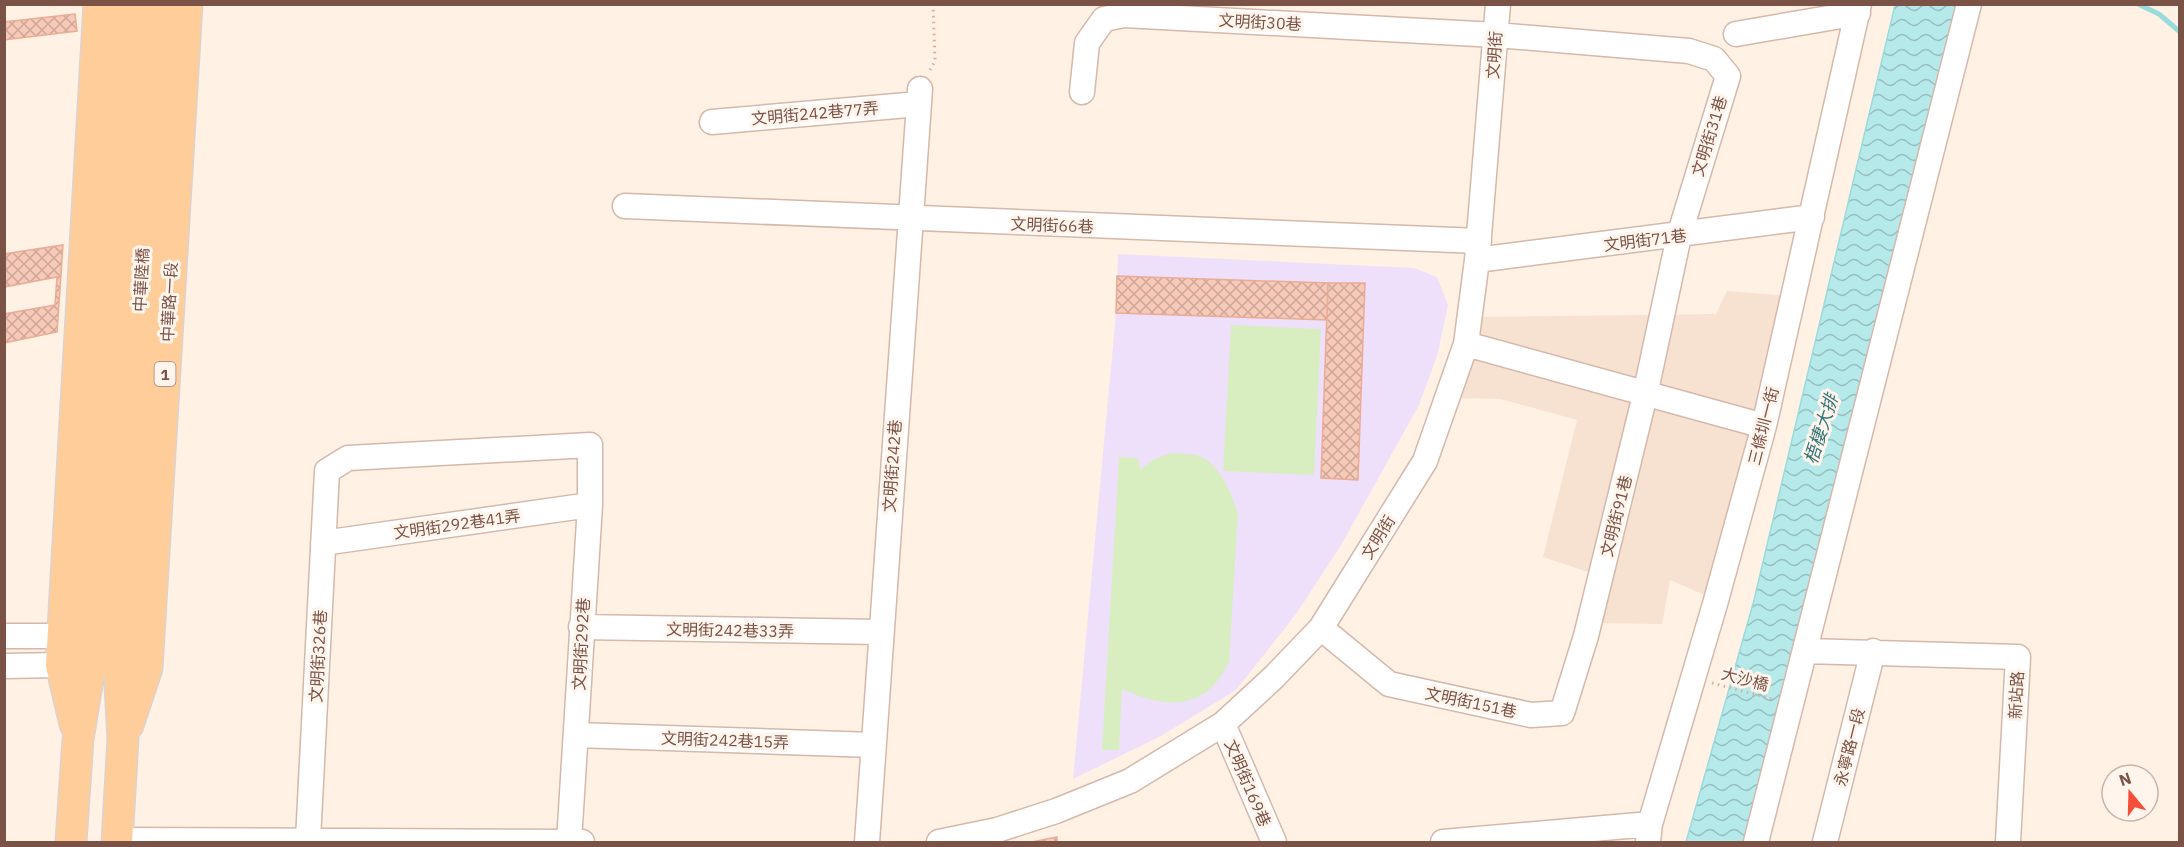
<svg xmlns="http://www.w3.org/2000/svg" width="2184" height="847" font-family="'IBM Plex Sans','Noto Sans TC',sans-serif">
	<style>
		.residential { fill: #f7e1d1 }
		.education { fill: #eee0fb }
		.grass { fill: #d8eec0 }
		.water { fill: url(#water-waves); stroke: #9adbdd; stroke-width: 1.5 }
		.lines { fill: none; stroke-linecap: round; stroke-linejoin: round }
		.stream { stroke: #9adbdd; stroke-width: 5 }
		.building { fill: url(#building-cross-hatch); stroke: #ebac96; stroke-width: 1.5 }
		.minor-casing { stroke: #d4b8ab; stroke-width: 27 }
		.major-casing { stroke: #dcd2cf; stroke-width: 33 }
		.path { stroke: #dcac9a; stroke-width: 3; stroke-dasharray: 1.5 4.5; stroke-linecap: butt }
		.minor { stroke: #fff; stroke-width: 24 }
		.major { stroke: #ffcd9a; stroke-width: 30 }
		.labels { text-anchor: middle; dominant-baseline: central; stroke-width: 6; stroke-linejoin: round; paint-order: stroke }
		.shield { fill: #fff5ec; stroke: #a28378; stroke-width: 1.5 }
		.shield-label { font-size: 15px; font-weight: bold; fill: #7a5246 }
		.street-label { font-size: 16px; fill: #7a5246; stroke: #fff5ec }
		.water-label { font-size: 18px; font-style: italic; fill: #357679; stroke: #fff5ec }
	</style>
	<defs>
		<pattern id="water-waves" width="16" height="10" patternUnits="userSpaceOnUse" patternTransform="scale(1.5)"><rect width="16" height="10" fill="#b5e9ea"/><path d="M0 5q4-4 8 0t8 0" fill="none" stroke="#98bfbf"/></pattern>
		<pattern id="building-cross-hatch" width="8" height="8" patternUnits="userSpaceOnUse" patternTransform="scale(1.5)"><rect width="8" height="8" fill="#f7c9b8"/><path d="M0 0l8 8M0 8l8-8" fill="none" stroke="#cda697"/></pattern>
	</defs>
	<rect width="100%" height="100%" fill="#fff1e3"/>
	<!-- residential -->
	<path class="residential" d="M1727 291 1788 296 1712 598 1670 580 1662 624 1587 623 1603 577 1543 557 1577 420 1501 399 1459 398 1481 317 1716 314Z"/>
	<!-- education -->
	<path class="education" d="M1118 254 1414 268 1437 277 1448 305 1437 356 1419 405 1340 547 1296 614 1236 690 1161 736 1073 779 1116 313Z"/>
	<!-- grass -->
	<path class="grass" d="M1231 325 1321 329 1314 475 1223 471Z
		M1172 453C1180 454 1189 453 1197 455 1218 461 1232 494 1238 513L1229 662C1205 712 1166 709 1122 689L1119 750H1102L1119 457 1138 458 1140 469 1156 458Z"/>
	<!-- water -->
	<path class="water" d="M1895 5H1960L1746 842H1686L1754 600Z"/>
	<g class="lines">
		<!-- stream -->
		<path class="stream" d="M2138 4 2159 14 2180 32"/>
	</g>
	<!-- building -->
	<path class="building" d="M75 14 77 31 4 40V22Z
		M63 245 57 332 4 343V314L55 305 57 277 4 287V254Z
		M1117 276 1328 283 1327 320 1116 313Z
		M1328 283H1365L1358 480 1321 478Z
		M1057 837V842H1032Z"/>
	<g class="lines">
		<!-- minor casing -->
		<g class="minor-casing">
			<path id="minor" d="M1736 34 1858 13
				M1082 92 1087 43 1104 19 1124 15 1496 35 1689 51 1714 59 1728 76 1679 236 1645 395 1586 636 1562 713 1531 715 1389 684 1321 628
				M712 122 919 104
				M625 206 1479 241
				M1477 260 1812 217
				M1466 344 1764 426
				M323 543 590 505
				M581 627 880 632
				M4 636H63
				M1805 651 2018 657 2008 842
				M4 666 61 665
				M1223 724 1274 842
				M576 735 873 745
				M117 840 582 842
				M308 840 327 471 348 458 590 445V505L569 842
				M867 842 920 89
				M939 842 997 830 1056 811 1130 781 1223 724 1274 677 1321 628 1425 461 1466 344 1477 260 1498 4
				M1443 842 1650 824
				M1648 842 1650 824 1715 604 1764 426 1859 4
				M1756 842 1969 4
				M1825 842 1873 651"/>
		</g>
		<!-- major casing -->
		<g class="major-casing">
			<path id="major" d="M75 724 61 665 99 4
				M128 725 147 668 187 4
				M71 842 78 739 90 666 128 4
				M117 842 123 739 119 667 157 4"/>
		</g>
		<!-- path -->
		<path class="path" d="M930 70 935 61 933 4
			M1712 683 1772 699"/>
		<!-- minor -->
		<use href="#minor" class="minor"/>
		<!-- major -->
		<use href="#major" class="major"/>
	</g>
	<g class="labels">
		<!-- shield labels -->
		<rect class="shield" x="154.5" y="362" width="21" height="24" rx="4.5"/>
		<g class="shield-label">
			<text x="165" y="374">1</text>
		</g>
		<!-- street labels -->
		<g class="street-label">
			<text transform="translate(1260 22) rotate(3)">文明街30巷</text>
			<text transform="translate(1494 55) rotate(-86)">文明街</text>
			<text transform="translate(815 113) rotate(-5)">文明街242巷77弄</text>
			<text transform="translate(1709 136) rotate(-73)">文明街31巷</text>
			<text transform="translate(1052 225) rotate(2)">文明街66巷</text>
			<text transform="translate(1645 240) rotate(-7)">文明街71巷</text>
			<text transform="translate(141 280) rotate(-87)">中華陸橋</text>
			<text transform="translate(169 302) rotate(-87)">中華路一段</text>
			<text transform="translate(1763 426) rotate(-76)">三條圳一街</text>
			<text transform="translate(892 466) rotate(-86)">文明街242巷</text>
			<text transform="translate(1616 516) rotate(-76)">文明街91巷</text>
			<text transform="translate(457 524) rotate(-8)">文明街292巷41弄</text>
			<text transform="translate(1378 537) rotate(-58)">文明街</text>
			<text transform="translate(730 630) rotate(1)">文明街242巷33弄</text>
			<text transform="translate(581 644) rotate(-87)">文明街292巷</text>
			<text transform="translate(318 656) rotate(-87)">文明街326巷</text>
			<text transform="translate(1745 679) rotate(15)">大沙橋</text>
			<text transform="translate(2016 695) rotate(-87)">新站路</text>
			<text transform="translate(1471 702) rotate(12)">文明街151巷</text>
			<text transform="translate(725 740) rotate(2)">文明街242巷15弄</text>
			<text transform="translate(1849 747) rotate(-76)">永寧路一段</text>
			<text transform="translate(1248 783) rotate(67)">文明街169巷</text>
		</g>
		<!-- water labels -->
		<g class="water-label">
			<text transform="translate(1821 429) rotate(-72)">梧棲大排</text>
		</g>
	</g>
	<!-- border -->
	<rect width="2184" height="847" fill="none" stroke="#7a5246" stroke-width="12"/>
	<!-- north arrow -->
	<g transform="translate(2130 793) rotate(341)"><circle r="28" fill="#fff5ec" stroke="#cab4aa" stroke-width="1.5"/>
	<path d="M0-4.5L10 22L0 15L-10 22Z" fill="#f54e3b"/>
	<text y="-9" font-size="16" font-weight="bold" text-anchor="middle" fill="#7a5246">N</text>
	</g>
</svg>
